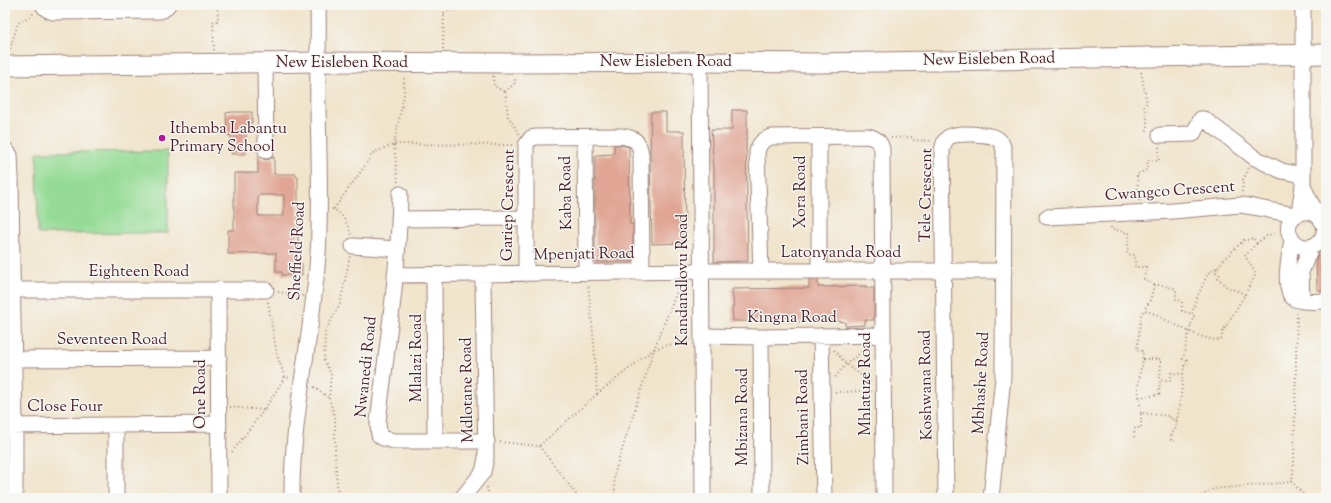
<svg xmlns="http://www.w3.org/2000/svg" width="1331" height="503" font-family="'Sorts Mill Goudy',serif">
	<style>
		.grass { fill: #95db95; stroke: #707d60 }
		.building { fill: #e0a594; fill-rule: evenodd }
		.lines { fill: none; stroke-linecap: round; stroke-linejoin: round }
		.minor-casing { stroke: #9d827b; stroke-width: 17 }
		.major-casing { stroke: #9d827b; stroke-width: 21 }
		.path { stroke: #9d827b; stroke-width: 2; stroke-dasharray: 1 3; stroke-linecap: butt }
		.minor { stroke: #fff; stroke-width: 15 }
		.major { stroke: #fff; stroke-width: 19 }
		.poi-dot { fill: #b5179e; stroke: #f6f6f2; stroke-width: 1.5 }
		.labels { text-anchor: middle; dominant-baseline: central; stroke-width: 3; stroke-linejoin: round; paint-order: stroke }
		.street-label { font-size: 16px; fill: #4a1f2b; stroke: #f6f6f2 }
		.poi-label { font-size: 16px; fill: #4a1f2b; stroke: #f6f6f2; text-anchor: start }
	</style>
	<rect width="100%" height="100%" fill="#f6f6f2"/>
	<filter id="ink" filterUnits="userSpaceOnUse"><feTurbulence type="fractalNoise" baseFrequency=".025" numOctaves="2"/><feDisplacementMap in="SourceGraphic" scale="8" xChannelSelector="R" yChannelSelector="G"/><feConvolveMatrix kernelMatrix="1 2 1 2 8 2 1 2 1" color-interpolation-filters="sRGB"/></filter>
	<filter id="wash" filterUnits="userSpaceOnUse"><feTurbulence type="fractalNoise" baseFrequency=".012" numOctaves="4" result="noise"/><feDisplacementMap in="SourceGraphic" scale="16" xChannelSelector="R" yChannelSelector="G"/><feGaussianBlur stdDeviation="0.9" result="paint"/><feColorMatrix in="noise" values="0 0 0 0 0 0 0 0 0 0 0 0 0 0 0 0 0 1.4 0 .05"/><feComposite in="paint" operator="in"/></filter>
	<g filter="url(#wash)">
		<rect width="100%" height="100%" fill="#f0e4cb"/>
		<!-- grass -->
		<path class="grass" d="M168 151V233L38 234 37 152Z"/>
		<g id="blocks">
			<!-- building -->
			<path class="building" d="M732 110H747V138H746L748 261 714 262V168L711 130H732Z
				M232 112H252V123H247L245 154H231V135H227L226 113Z
				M651 112H666V131H684L685 243 652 244 650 159Z
				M614 145H620L629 147 630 224H633V262H595V155L614 154Z
				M258 156 266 160 274 157V174H296V177H298V263H302V275H282V272H276V253L228 254V230H234V173H258ZM258 195H284V216H258Z
				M1326 248V290H1317L1316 260 1318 253Z
				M809 280H818V287L866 286V288H874V320H865V325L845 326V322L837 321H808L807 322 733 321 732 307H734L732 289 809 288Z"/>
		</g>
	</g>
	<g filter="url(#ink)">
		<use href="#blocks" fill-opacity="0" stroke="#9d827b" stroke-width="1"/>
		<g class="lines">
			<!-- minor casing -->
			<g class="minor-casing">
				<path id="minor" d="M43 5C45 9 49 11 53 12L159 11 163 10 168 5
					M700 62 703 498
					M265 63 266 151
					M1160 135 1193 134 1201 119H1204L1255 158 1282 171 1303 175
					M585 137 586 273
					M819 138V270
					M5 149 10 155 11 177 12 265 15 426V498
					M1303 185C1306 194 1311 203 1316 212 1318 217 1322 220 1324 225 1327 237 1317 248 1305 247 1301 247 1298 245 1295 242 1278 227 1297 203 1317 215
					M400 194C399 270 387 346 378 422L379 435 383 438 394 441H487
					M1299 213 1303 185V5
					M1047 217 1173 211 1241 205 1253 207 1295 215
					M399 219 526 218
					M1292 240C1290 252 1281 293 1295 299 1304 303 1317 301 1326 301
					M353 246 397 249
					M761 271 757 152C759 143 763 139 772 137L866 136C874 137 880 141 882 149L884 498
					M526 274V145L531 138 537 137 621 136C634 138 639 140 641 154L642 272
					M395 275 701 271H1004
					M434 275 435 441
					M218 289 219 498
					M5 290H266
					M1302 301 1301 272 1311 247
					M702 336 761 337 883 335
					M821 336 824 498
					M761 337 762 498
					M5 359 219 358
					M116 425V498
					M6 426 219 424
					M292 498C291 416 313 336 318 254 321 206 319 156 318 108 317 74 319 39 318 5
					M462 498 483 472 486 458 483 282 484 274
					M946 498 942 151C943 146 944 140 949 137 955 132 990 134 996 138 1002 141 1003 146 1004 151L1003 377 991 498"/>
			</g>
			<!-- major casing -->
			<g class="major-casing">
				<path id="major" d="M5 66 318 62 515 63 700 62 820 63 1326 54"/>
			</g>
			<!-- path -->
			<path class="path" d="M23 5 31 6
				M776 5 779 6H837L838 5
				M985 5H998
				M5 45 10 50
				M10 49 18 23 35 13
				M443 49 444 13C457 6 469 12 482 5
				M214 50 213 23 214 21H218L217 5
				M1141 72 1147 103 1144 106 1147 116V133
				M493 76 494 86 505 92
				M505 92 508 116 519 134
				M505 92 515 83V78
				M891 138 912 137 914 140 933 141
				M398 182 394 144 404 96V76
				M1242 192 1243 180 1249 168
				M1139 201 1137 174 1147 170 1148 160 1159 161V146
				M332 209C342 212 348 224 351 235
				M334 209 362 170 373 153 394 144 513 145
				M1111 227V229L1129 233 1127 254 1135 255V267H1146L1144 279 1154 285 1150 301 1144 310
				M1217 268 1216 272 1220 275 1218 278C1221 281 1225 286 1229 288 1234 290 1240 291 1245 295
				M1154 285H1162L1176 289V299L1182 301V311L1192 314
				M278 292 303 296
				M268 302 277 355 285 377
				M1297 313 1294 463 1292 482 1307 498
				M834 350 846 364 871 382
				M1143 359H1161L1160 380
				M835 377 846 364 867 348
				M314 387 329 398
				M835 392 872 391
				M597 394 654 349 680 284
				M1139 397 1151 396 1159 394 1160 380H1171V373L1183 374
				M230 407 264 410 285 377 290 378
				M1141 413 1138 387 1141 367H1142L1143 351 1137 350 1141 315 1144 310 1163 317 1162 318C1178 326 1204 341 1221 340L1223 331 1243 298 1256 274 1245 256 1257 243
				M1134 437 1135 428H1141V413L1170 416V419L1177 420
				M1175 441 1171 440 1172 433 1175 430 1180 404 1184 366H1186L1187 360 1183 359 1189 331 1194 316 1192 314 1196 300 1208 273 1217 268 1225 258 1244 240H1249L1253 238 1257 243 1268 235 1277 233
				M500 442 539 446 597 394 594 342 588 284
				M539 446 579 498
				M232 452 264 410
				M487 487 489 498
				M338 498 335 454V418L329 398 331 374 324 360 325 332 340 304 350 256
				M613 498 615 492 614 475 654 349 691 339
				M1198 498 1213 489 1292 482"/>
			<!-- minor -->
			<use href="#minor" class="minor"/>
			<!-- major -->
			<use href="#major" class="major"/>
		</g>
	</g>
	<!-- markers -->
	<circle class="poi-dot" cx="162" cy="138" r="4"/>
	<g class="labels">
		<!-- street labels -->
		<g class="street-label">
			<text transform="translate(989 60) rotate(-1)">New Eisleben Road</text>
			<text x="666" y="62">New Eisleben Road</text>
			<text x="342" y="63">New Eisleben Road</text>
			<text transform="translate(801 192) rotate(-90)">Xora Road</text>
			<text transform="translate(1170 192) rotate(-4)">Cwangco Crescent</text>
			<text transform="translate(567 193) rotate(-91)">Kaba Road</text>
			<text transform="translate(927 195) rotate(-89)">Tele Crescent</text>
			<text transform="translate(509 205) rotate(-89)">Gariep Crescent</text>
			<text transform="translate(298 251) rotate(-87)">Sheffield Road</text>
			<text x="841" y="253">Latonyanda Road</text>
			<text transform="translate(584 255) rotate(-1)">Mpenjati Road</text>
			<text x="139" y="272">Eighteen Road</text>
			<text transform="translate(683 280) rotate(-90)">Kandandlovu Road</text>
			<text x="792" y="318">Kingna Road</text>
			<text x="112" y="340">Seventeen Road</text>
			<text transform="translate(417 358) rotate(-90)">Mlalazi Road</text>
			<text transform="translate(367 367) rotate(-84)">Nwanedi Road</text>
			<text transform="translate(982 383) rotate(-87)">Mbhashe Road</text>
			<text transform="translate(866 384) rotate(-90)">Mhlatuze Road</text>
			<text transform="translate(927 385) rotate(-91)">Koshwana Road</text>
			<text transform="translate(468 390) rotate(-91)">Mdlotane Road</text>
			<text transform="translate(201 394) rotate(-90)">One Road</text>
			<text x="65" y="407">Close Four</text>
			<text transform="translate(743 417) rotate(-90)">Mbizana Road</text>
			<text transform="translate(804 417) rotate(-91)">Zimbani Road</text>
		</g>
		<!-- poi labels -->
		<g class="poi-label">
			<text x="170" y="129">Ithemba Labantu<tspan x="170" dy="18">Primary School</tspan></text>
		</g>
	</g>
	<!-- margin -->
	<rect width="1331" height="503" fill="none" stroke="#f6f6f2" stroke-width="20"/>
</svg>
